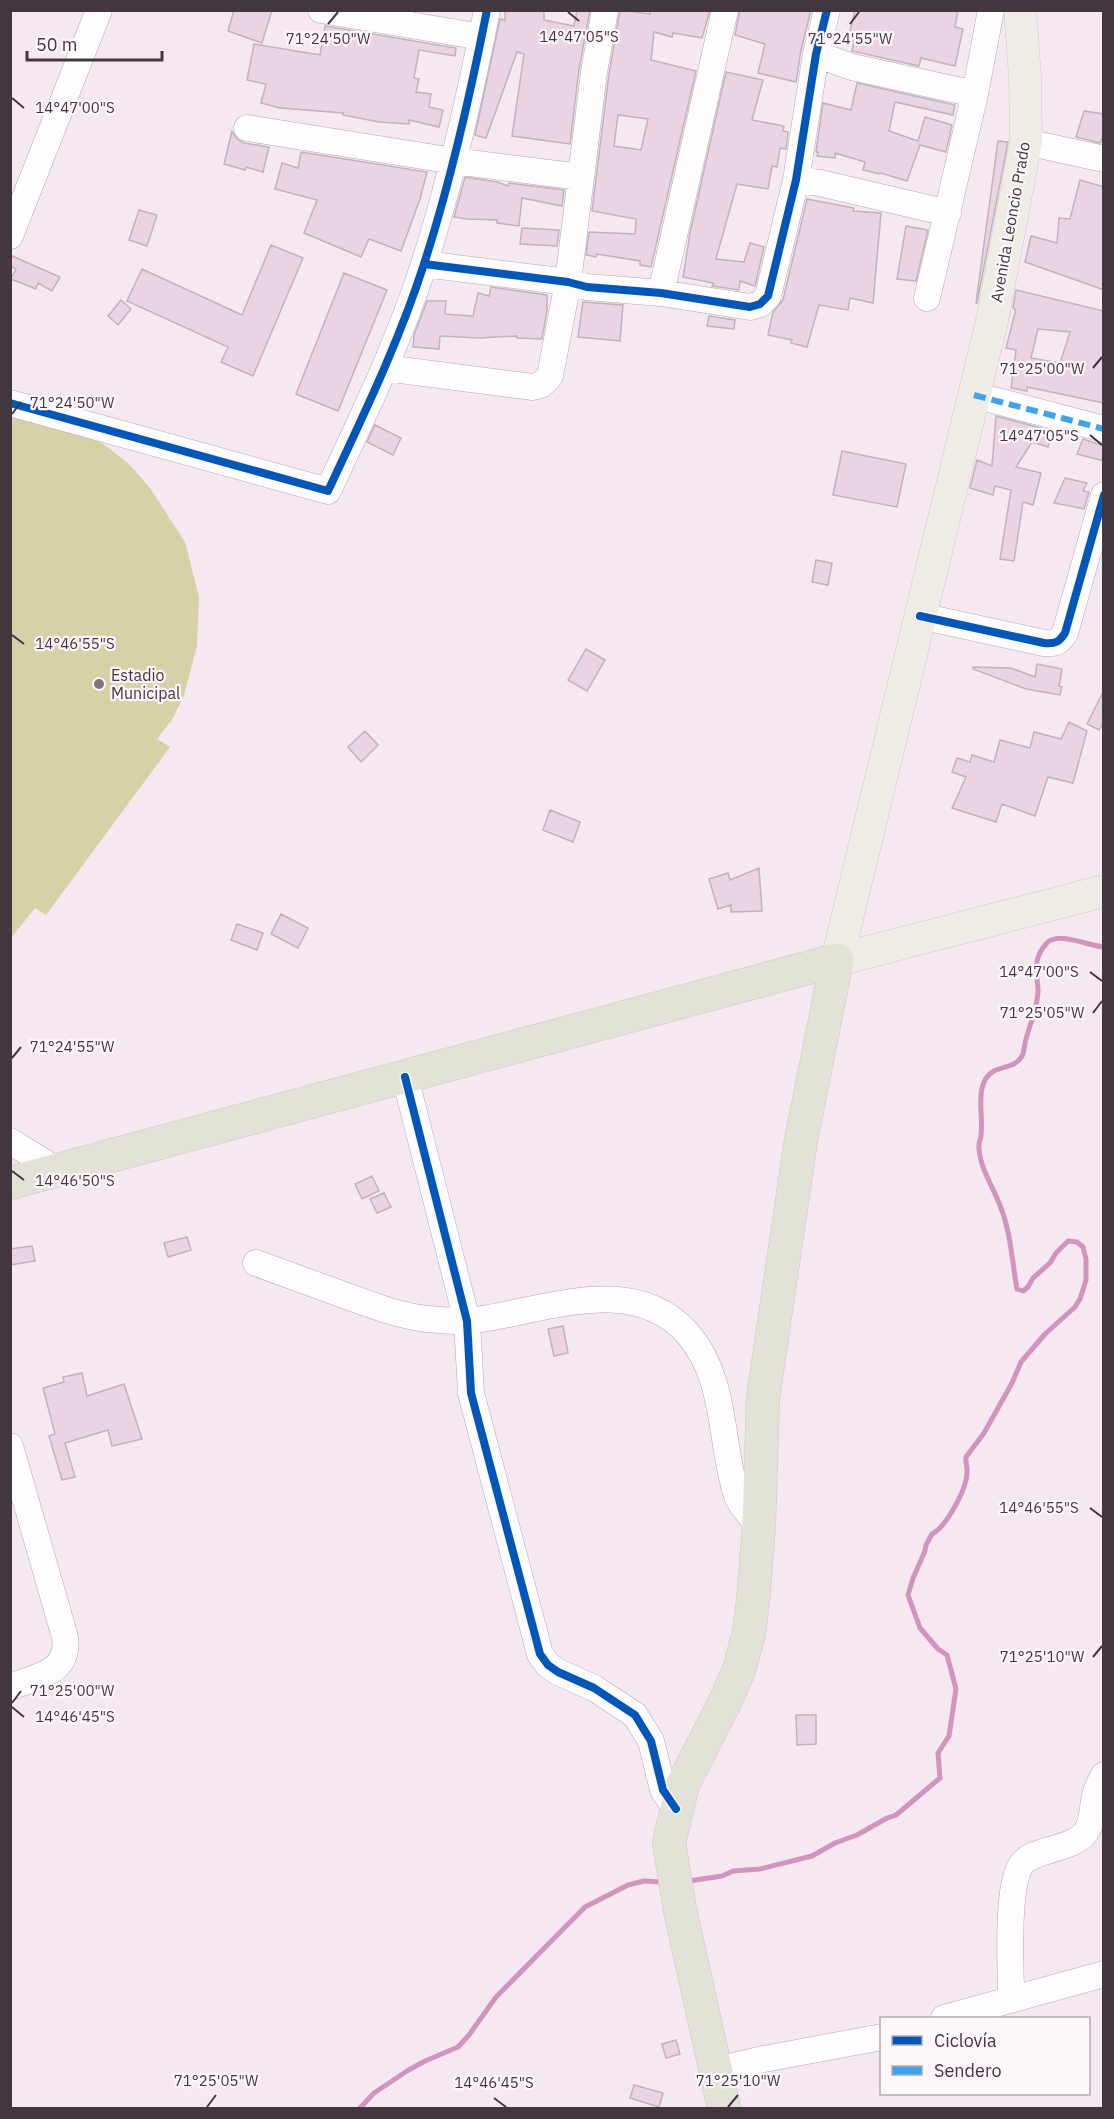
<svg xmlns="http://www.w3.org/2000/svg" width="1114" height="2119" font-family="'IBM Plex Sans',sans-serif">
	<style>
		.green { fill: #d4d2a6 }
		.lines { fill: none; stroke-linecap: round; stroke-linejoin: round }
		.stream { stroke: #d393bf; stroke-width: 5 }
		.building { fill: #ead3e3; stroke: #c0b3bb; stroke-width: 1.5; fill-rule: evenodd }
		.minor-casing { stroke: #b3a8b0; stroke-width: 27 }
		.major-casing { stroke: #cfc7cc; stroke-width: 33 }
		.highway-casing { stroke: #cfc7cc; stroke-width: 34 }
		.minor { stroke: #fefcfd; stroke-width: 26 }
		.major { stroke: #eeece5; stroke-width: 32 }
		.highway { stroke: #e2e2d6; stroke-width: 33 }
		.quiet { stroke: #3fa3ec; stroke-width: 6; stroke-dasharray: 12 6; stroke-linecap: butt }
		.cycleway-casing { stroke: #fdf6fa; stroke-width: 11 }
		.cycleway { stroke: #0057b8; stroke-width: 8 }
		.ticks { fill: none; stroke: #43373f; stroke-width: 2 }
		.poi-dot { fill: #82757d; stroke: #fdf6fa; stroke-width: 2 }
		.labels { text-anchor: middle; dominant-baseline: central; stroke-width: 4.5; stroke-linejoin: round; paint-order: stroke }
		.street-label { font-size: 16px; fill: #43373f; stroke: #fdf6fa }
		.poi-label { font-size: 16px; fill: #43373f; stroke: #fdf6fa; text-anchor: start }
		.ticks-label { font-size: 15px; text-anchor: middle; fill: #43373f; stroke: #fdf6fa; stroke-width: 4.5; stroke-linejoin: round; paint-order: stroke }
	</style>
	<rect width="100%" height="100%" fill="#f6e8f1"/>
	<!-- green -->
	<path class="green" d="M11 410 73 426 106 446 130 465 150 488 185 542 199 597 197 646 184 695 173 718 157 739 170 747 46 915 35 908 11 938Z"/>
	<g class="lines">
		<!-- stream -->
		<path class="stream" d="M689 1881 722 1876 733 1871 760 1869 812 1856 835 1843 857 1835 887 1818 896 1815 940 1778 938 1753 949 1736 956 1689 947 1655 938 1649 920 1628 908 1595 913 1578 925 1551 926 1545 932 1534C946 1527 967 1489 967 1472 968 1467 965 1463 966 1457L984 1433 1012 1383 1021 1362 1045 1334 1075 1307 1080 1299 1086 1280V1259L1083 1247 1077 1242 1068 1241 1056 1253 1050 1263 1033 1278 1028 1287 1023 1291 1017 1289C1012 1261 1011 1234 1001 1208 994 1188 980 1169 979 1148 978 1143 981 1140 981 1135 984 1117 973 1082 994 1071 1004 1066 1016 1067 1022 1056 1024 1053 1024 1047 1025 1043 1029 1025 1038 1009 1038 990 1037 971 1032 959 1047 943 1057 931 1089 946 1104 947
			M360 2108 374 2093 407 2071 425 2061 458 2047 469 2035 496 1997 585 1907 628 1885 644 1881 661 1882"/>
	</g>
	<!-- building -->
	<path class="building" d="M234 10H272L262 43 228 31Z
		M505 10H544V20L574 26 577 10H590L579 69 570 144 512 136 524 54 517 52 486 138 475 135 500 19 505 20Z
		M620 10 650 14V10H710L702 38 673 33 672 37 654 32 651 60 696 71 651 267 640 265V261L597 254 596 257 586 255 589 232 635 234 636 219 592 211 609 74ZM618 115 648 119 641 150 614 146Z
		M740 10H811L801 50 796 82 758 73 765 44 735 35Z
		M855 10H958L955 27 963 29 955 66 921 58 919 66 852 51 854 41 848 40Z
		M325 26 456 48 455 56 419 50 414 78 419 79 416 92 431 94 429 107 443 110 439 127 409 120V124L379 122 343 115V113L280 108 261 103 266 84 247 80 254 44 320 55Z
		M726 72 763 80 752 120 784 126 783 131 788 132 786 149 780 148 777 167 772 166 768 189 737 184 716 259 744 262 750 243 764 247 755 286 740 281 739 290 712 286 713 283 683 277 690 233Z
		M857 83 955 105 953 115 895 102 889 131 918 141 925 117 952 125 946 152 920 145 907 181 881 173 880 174 863 170 865 162 835 153V158L817 156 818 152H816L823 103 851 110Z
		M1084 111 1104 114V134L1100 143 1076 137Z
		M232 131 237 139 244 143 269 147 263 172 246 167 245 170 224 164Z
		M998 141 1008 142 977 303H976Z
		M301 152 427 172 420 199 401 251 369 239 361 257 304 233 317 200 275 189 282 163 298 168Z
		M465 177 497 182 508 186 509 183 564 190 562 206 522 198 519 226 497 223V220L467 219 454 217Z
		M1080 180 1104 187V290L1025 262 1031 236 1057 243 1059 218 1070 219Z
		M807 199 854 208 853 211 881 213 873 303 850 298 848 310 819 305 807 347 791 343 792 340 768 335 773 312 783 300Z
		M139 210 157 215 147 246 129 240Z
		M906 226 928 230 916 281 897 279Z
		M522 228 559 230 557 246 520 244Z
		M271 245 303 258 253 376 221 362 228 347 127 301 142 269 242 315Z
		M10 255 60 277 52 291 38 283 36 289 11 279 16 269 10 266Z
		M344 273 387 290 338 411 296 394Z
		M491 287 547 295V310L542 339 517 338V336L479 338 440 336 439 349 413 347 414 335 427 301H446L445 314 473 316 478 293 489 296Z
		M1016 290 1104 311V403L1027 387V391L1011 388 1016 350 1006 348 1015 313V309L1013 308ZM1038 329 1070 332 1060 363 1031 358Z
		M121 300 131 309 118 325 108 316Z
		M583 302 623 305 620 341 578 337Z
		M709 316 735 320 734 329 707 326Z
		M996 416 1052 431 1048 447 1032 442 1016 467 1041 473 1033 505 1023 502 1014 561 1000 559 1011 490 995 486 993 495 970 488 977 460 992 466Z
		M375 425 401 438 393 455 367 442Z
		M1083 439 1104 446V461L1077 454Z
		M842 451 906 464 897 507 833 495Z
		M1065 478 1087 483 1083 491 1089 492 1084 509 1054 503Z
		M816 560 832 563 828 585 812 582Z
		M586 649 605 660 587 691 568 680Z
		M1037 664 1062 669 1059 686 1062 687 1060 695 1026 689 973 669V667L1011 668 1035 677Z
		M1104 690V721L1099 730 1087 724Z
		M1069 722 1087 731 1073 783 1048 777 1035 816 1002 804 996 822 952 808 966 777 952 772 957 758 970 762 972 755 994 762 1000 740 1030 748 1034 732 1061 739Z
		M365 731 378 745 361 762 348 747Z
		M550 810 580 822 573 842 543 830Z
		M759 868 762 911 731 912V905L718 909 709 879 728 873 730 880Z
		M281 914 308 928 298 948 271 934Z
		M237 924 263 933 257 950 231 940Z
		M372 1176 379 1191 362 1199 355 1184Z
		M384 1193 391 1207 377 1213 370 1199Z
		M187 1237 191 1250 168 1257 164 1243Z
		M32 1246 35 1261 10 1265V1249Z
		M563 1326 568 1353 554 1356 548 1329Z
		M82 1373 87 1396 124 1384 142 1439 112 1446 108 1430 65 1443 75 1477 62 1480 49 1436 55 1434 43 1388 64 1382 63 1377Z
		M796 1715H816V1744L797 1745Z
		M676 2040 680 2054 666 2058 662 2044Z
		M634 2085 663 2093 659 2107 630 2098Z"/>
	<g class="lines">
		<!-- minor casing -->
		<g class="minor-casing">
			<path id="minor" d="M321 10 482 37
				M816 54 852 67 975 94
				M247 128 454 161 581 177
				M1026 142 1104 159
				M796 180 820 183 948 213
				M10 236 99 10
				M424 264 568 282 587 287 661 293 750 307 760 304 768 296 796 180 816 54 827 10
				M661 293 725 10
				M927 298 975 94 991 10
				M385 368 533 387 541 385 550 376 568 282 594 72 605 10
				M974 395 1104 429
				M10 403 328 491C363 416 399 342 424 264 451 181 470 96 487 10
				M920 616 1044 643C1056 644 1059 642 1065 633L1104 495
				M405 1077 467 1321 471 1393 540 1654 548 1665 558 1672 594 1688 635 1715 651 1741 663 1790 676 1809
				M10 1141 58 1171
				M256 1263C284 1273 313 1284 341 1294 369 1304 398 1316 428 1319 441 1320 456 1322 469 1321 539 1313 632 1270 688 1334 726 1377 720 1441 736 1493 739 1504 751 1516 759 1526
				M10 1446 65 1637C70 1673 38 1676 10 1687
				M1011 1998C1011 1969 1006 1888 1021 1865 1032 1848 1072 1851 1086 1832 1093 1822 1092 1808 1095 1796 1096 1789 1100 1782 1104 1775
				M944 2018 1104 1974
				M717 2070 764 2059 882 2037"/>
		</g>
		<!-- major casing -->
		<g class="major-casing">
			<path id="major" d="M1020 10 1025 76 1026 142 992 321 837 960 1104 891"/>
		</g>
		<!-- highway casing -->
		<g class="highway-casing">
			<path id="highway" d="M10 1183 837 960 801 1140 763 1398 759 1526 753 1601 749 1633 739 1670 725 1702 683 1784 669 1843 680 1910 724 2108"/>
		</g>
		<!-- minor -->
		<use href="#minor" class="minor"/>
		<!-- major -->
		<use href="#major" class="major"/>
		<!-- highway -->
		<use href="#highway" class="highway"/>
		<!-- quiet -->
		<path class="quiet" d="M974 395 1104 429"/>
		<!-- cycleway casing -->
		<g class="cycleway-casing">
			<path id="cycleway" d="M424 264 568 282 587 287 661 293 750 307 760 304 768 296 796 180 816 54 827 10
				M10 403 328 491C363 416 399 342 424 264 451 181 470 96 487 10
				M920 616 1044 643C1056 644 1059 642 1065 633L1104 495
				M405 1077 467 1321 471 1393 540 1654 548 1665 558 1672 594 1688 635 1715 651 1741 663 1790 676 1809"/>
		</g>
		<!-- cycleway -->
		<use href="#cycleway" class="cycleway"/>
	</g>
	<!-- ticks -->
	<path class="ticks" d="M568 12 579 21M328 24 338 12M850 24 859 12M12 98 24 108M1093 368 1102 357M12 414 21 402M1090 435 1102 445M12 635 24 644M1090 972 1102 981M1093 1013 1102 1001M12 1058 21 1047M12 1171 24 1180M1090 1508 1102 1517M1093 1657 1102 1646M12 1703 21 1691M12 1707 24 1717M494 2098 506 2107M207 2107 216 2095M728 2107 738 2095"/>
	<!-- markers -->
	<circle class="poi-dot" cx="99" cy="684" r="6"/>
	<g class="labels">
		<!-- street labels -->
		<g class="street-label">
			<text transform="translate(1010 222) rotate(-80)">Avenida Leoncio Prado</text>
		</g>
		<!-- poi labels -->
		<g class="poi-label">
			<text x="111" y="675">Estadio<tspan x="111" dy="18">Municipal</tspan></text>
		</g>
	</g>
	<g class="ticks-label">
		<text x="579" y="42">14°47'05"S</text>
		<text x="328" y="44">71°24'50"W</text>
		<text x="850" y="44">71°24'55"W</text>
		<text x="75" y="113">14°47'00"S</text>
		<text x="1042" y="374">71°25'00"W</text>
		<text x="72" y="408">71°24'50"W</text>
		<text x="1039" y="441">14°47'05"S</text>
		<text x="75" y="649">14°46'55"S</text>
		<text x="1039" y="977">14°47'00"S</text>
		<text x="1042" y="1018">71°25'05"W</text>
		<text x="72" y="1052">71°24'55"W</text>
		<text x="75" y="1186">14°46'50"S</text>
		<text x="1039" y="1513">14°46'55"S</text>
		<text x="1042" y="1662">71°25'10"W</text>
		<text x="72" y="1696">71°25'00"W</text>
		<text x="75" y="1722">14°46'45"S</text>
		<text x="216" y="2086">71°25'05"W</text>
		<text x="738" y="2086">71°25'10"W</text>
		<text x="494" y="2088">14°46'45"S</text>
	</g>
	<!-- border -->
	<rect width="1114" height="2119" fill="none" stroke="#43373f" stroke-width="24"/>
	<!-- legend -->
	<rect x="880" y="2017" width="210" height="78" fill="#fdf6fa" stroke="#b3aaaf" stroke-width="1.5"/>
	<rect x="892" y="2036" width="30" height="9" fill="#0057b8" stroke="#b3aaaf" stroke-width="1.5"/>
	<text x="934" y="2047" font-size="18" fill="#43373f">Ciclovía</text>
	<rect x="892" y="2066" width="30" height="9" fill="#3fa3ec" stroke="#b3aaaf" stroke-width="1.5"/>
	<text x="934" y="2077" font-size="18" fill="#43373f">Sendero</text>
	<!-- scale -->
	<path d="M27 51v9h135v-9" fill="none" stroke="#43373f" stroke-width="3"/>
	<text x="36" y="51" font-size="18" fill="#43373f" stroke="#fdf6fa" stroke-width="4.5" paint-order="stroke">50 m</text>
</svg>
